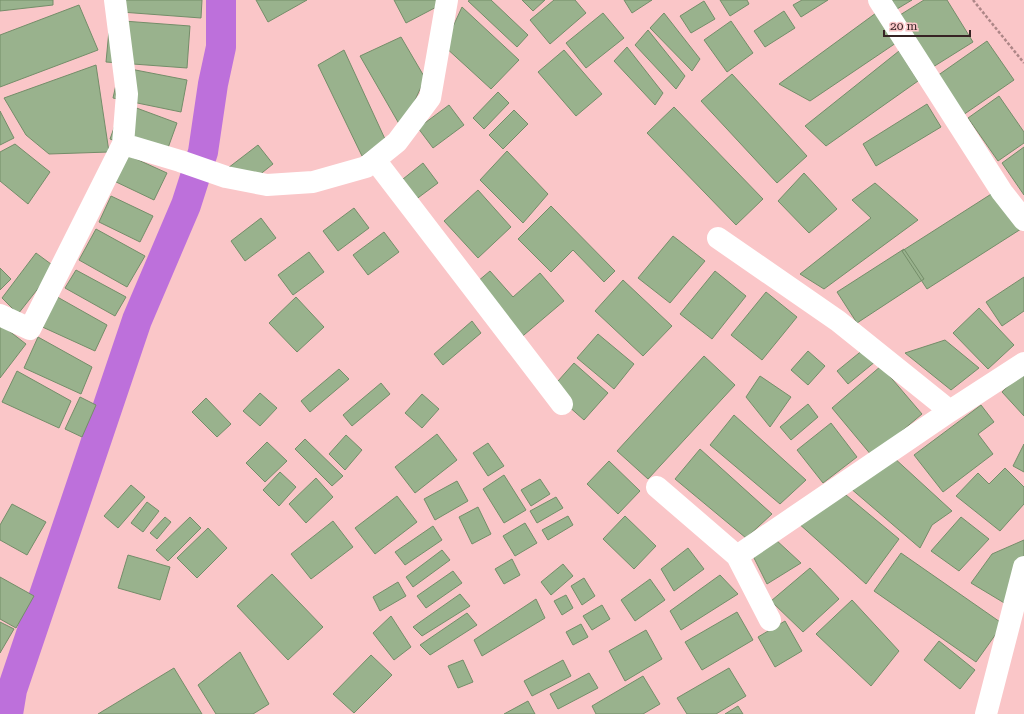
<svg xmlns="http://www.w3.org/2000/svg" width="1024" height="714" font-family="'Roboto Serif',serif">
	<style>
		.lines { fill: none; stroke-linecap: round; stroke-linejoin: round }
		.canal { stroke: #bd70db; stroke-width: 30 }
		.building { fill: #99b28d; stroke: #748d69 }
		.path { stroke: #ad8687; stroke-width: 2.5; stroke-dasharray: 3 2; stroke-linecap: butt }
		.minor { stroke: #fff; stroke-width: 22 }
		.tertiary { stroke: #fff; stroke-width: 22 }
	</style>
	<rect width="100%" height="100%" fill="#fac6c8"/>
	<g class="lines">
		<!-- canal -->
		<path class="canal" d="M8 714 12 690 137 320 186 205 203 152 213 84 221 47V0"/>
	</g>
	<!-- building -->
	<path class="building" d="M0 0H53V5L0 11Z
		M121 0H202L201 18 121 12Z
		M256 0H307L268 22Z
		M394 0H445L446 2 406 23Z
		M470 0H491L528 35 517 47 468 1Z
		M522 0H545L533 11Z
		M554 0H575L586 13 550 44 530 20Z
		M624 0H652L632 13Z
		M720 0H747L749 4 730 16Z
		M802 0H828L801 17 793 5Z
		M892 0H912L897 9Z
		M924 0H947L973 42 933 67 900 15Z
		M704 1 715 19 691 33 680 16Z
		M79 5 98 50 0 87V35Z
		M462 7 519 60 491 89 444 46Z
		M784 11 795 28 765 47 754 31Z
		M603 13 624 38 586 68 566 43Z
		M664 13 700 59 692 71 650 28Z
		M876 13 896 43 810 101 779 84Z
		M110 20 190 26 187 68 106 62Z
		M731 21 753 53 727 72 704 40Z
		M648 30 685 76 676 89 635 45Z
		M401 37 425 78 402 129 360 56Z
		M987 41 1014 80 963 115 937 76Z
		M627 47 663 93 655 105 614 61Z
		M344 50 385 139 362 156 318 65Z
		M564 50 602 94 576 116 538 72Z
		M899 51 918 81 826 146 805 126Z
		M96 65 109 152 49 154 26 135 4 98Z
		M120 67 187 80 181 112 113 98Z
		M732 74 807 156 777 183 701 101Z
		M498 92 509 103 484 129 473 118Z
		M999 96 1024 132V143L998 161 968 118Z
		M123 103 177 123 164 159 110 139Z
		M927 104 941 127 876 166 863 144Z
		M449 105 464 125 433 148 418 128Z
		M674 107 763 199 736 225 647 133Z
		M514 110 528 124 503 149 489 135Z
		M0 111 14 138 0 145Z
		M15 144 50 172 28 204 0 181V152Z
		M258 145 273 164 243 188 228 168Z
		M1024 147V195L1002 163Z
		M507 151 548 194 523 223 480 180Z
		M125 154 167 173 154 200 112 180Z
		M423 163 438 183 407 206 393 187Z
		M804 173 837 209 809 233 778 201Z
		M875 183 918 220 824 289 800 274 871 218 852 200Z
		M478 190 511 227 478 258 444 221Z
		M996 191 1021 229 927 289 902 251Z
		M111 196 153 216 140 242 99 222Z
		M551 206 615 271 604 282 573 250 551 272 518 239Z
		M354 208 369 228 338 251 323 231Z
		M261 218 276 238 245 261 231 241Z
		M96 229 145 256 127 287 79 260Z
		M384 232 399 252 368 275 353 255Z
		M673 236 705 261 670 303 638 278Z
		M904 249 924 279 857 323 837 292Z
		M309 252 324 272 293 295 278 275Z
		M36 253 55 267 18 314 2 298Z
		M0 268 11 279 0 290Z
		M76 270 126 297 115 316 65 288Z
		M490 271 513 297 540 273 564 301 518 340 471 287Z
		M715 271 746 296 712 339 680 314Z
		M1024 277V311L1002 326 986 302Z
		M623 280 672 326 643 356 595 311Z
		M766 292 797 317 762 360 731 335Z
		M52 294 107 325 95 351 38 325Z
		M296 297 324 327 297 352 269 323Z
		M979 308 1014 345 988 369 953 333Z
		M472 321 481 333 443 365 434 354Z
		M0 324 26 344 0 378Z
		M598 334 634 364 614 389 577 358Z
		M38 337 92 367 81 394 24 368Z
		M945 340 979 368 951 390 905 353Z
		M864 349 876 361 848 384 837 371Z
		M808 351 825 366 808 385 791 370Z
		M704 356 735 385 648 479 617 451Z
		M574 363 608 393 584 420 550 390Z
		M881 366 922 414 872 456 832 408Z
		M339 369 349 379 310 412 301 401Z
		M17 371 71 401 59 428 2 402Z
		M1024 371V416L1002 392Z
		M760 376 791 397 770 427 746 397Z
		M381 383 390 394 352 426 343 415Z
		M260 393 277 408 260 426 243 411Z
		M422 394 439 409 422 428 405 413Z
		M80 397 96 405 82 437 65 429Z
		M206 398 231 424 217 437 192 412Z
		M808 404 818 417 791 440 780 427Z
		M981 405 994 422 978 434 993 454 943 492 914 455Z
		M734 415 806 480 780 504 710 445Z
		M831 423 857 457 823 483 797 450Z
		M437 434 457 460 415 493 395 467Z
		M346 435 362 450 345 470 329 454Z
		M305 439 343 476 332 486 295 449Z
		M267 442 287 461 265 482 246 463Z
		M488 443 504 466 488 476 473 453Z
		M1024 444V472L1013 466Z
		M700 449 772 514 746 538 675 479Z
		M892 456 952 511 932 525 920 548 849 487Z
		M609 461 640 491 618 514 587 484Z
		M1005 468 1024 487V504L1000 531 956 496 978 473 989 484Z
		M280 472 296 487 279 506 263 490Z
		M504 475 526 510 504 523 483 489Z
		M316 478 333 497 306 523 289 504Z
		M540 479 550 494 531 506 521 490Z
		M457 481 468 501 435 520 424 499Z
		M131 485 145 497 118 528 104 516Z
		M846 495 899 539 866 584 797 522Z
		M397 496 417 522 375 554 355 528Z
		M556 497 563 508 537 523 530 511Z
		M147 502 159 511 143 532 131 523Z
		M12 504 46 522 27 555 0 540V525Z
		M478 507 491 534 472 544 459 517Z
		M568 516 573 525 548 540 542 530Z
		M625 516 656 546 634 569 603 539Z
		M165 517 171 522 157 539 150 533Z
		M190 517 201 528 168 561 156 550Z
		M961 517 989 539 959 571 931 551Z
		M333 521 353 547 311 579 291 554Z
		M525 523 537 543 515 556 503 536Z
		M433 526 442 540 405 565 395 552Z
		M208 528 227 548 197 578 177 558Z
		M775 539 801 563 767 584 753 556Z
		M1024 540V585L1011 607 971 583 992 554Z
		M688 548 704 569 674 591 661 569Z
		M442 550 450 560 413 587 406 577Z
		M901 553 1003 624 976 662 874 591Z
		M128 555 170 567 160 600 118 588Z
		M512 559 520 575 504 584 495 569Z
		M563 564 573 576 551 595 541 582Z
		M810 568 839 599 803 632 771 601Z
		M453 571 462 583 426 608 417 596Z
		M272 574 323 627 288 660 237 606Z
		M720 575 738 594 681 630 670 611Z
		M0 577 34 596 16 628 0 619Z
		M584 578 595 596 582 605 571 586Z
		M650 579 665 600 635 621 621 600Z
		M398 582 406 596 380 611 373 597Z
		M460 594 470 606 422 636 413 627Z
		M566 595 573 608 562 615 554 601Z
		M536 599 545 618 482 656 474 640Z
		M852 600 899 651 871 686 816 634Z
		M602 605 610 619 592 630 583 616Z
		M737 612 753 640 702 670 685 642Z
		M467 613 477 625 430 655 420 645Z
		M391 616 411 647 394 660 373 633Z
		M785 621 802 651 775 667 758 637Z
		M0 622 14 629 0 653Z
		M581 624 588 637 573 645 566 632Z
		M646 630 662 659 625 681 609 651Z
		M939 641 975 670 960 689 924 660Z
		M240 652 269 704 253 714H216L198 685Z
		M371 655 392 675 354 713 333 694Z
		M463 660 473 682 458 688 448 666Z
		M563 660 571 676 532 696 524 681Z
		M174 668 202 714H98Z
		M729 668 746 696 716 714H687L677 698Z
		M589 673 598 688 558 709 550 694Z
		M643 676 660 704 643 714H596L592 706Z
		M528 701 535 714H504Z
		M738 706 743 714H725Z"/>
	<g class="lines">
		<!-- path -->
		<path class="path" d="M973 0 1024 63"/>
		<!-- minor -->
		<path class="minor" d="M115 0 127 94 123 144
			M879 0 1002 192 1024 220
			M375 160 562 404
			M718 238 838 321 950 411
			M0 315 30 329 123 144 180 161 226 177 267 185 313 182 366 167 397 142 430 98 447 0
			M657 487 737 556
			M770 620 737 556 950 411 1024 363"/>
		<!-- tertiary -->
		<path class="tertiary" d="M986 714 1024 567"/>
	</g>
	<!-- scale -->
	<path d="M884 30v6h86v-6" fill="none" stroke="#372324" stroke-width="2"/>
	<text x="890" y="30" font-size="12" fill="#372324" stroke="#fac6c8" stroke-width="3" paint-order="stroke">20 m</text>
</svg>
